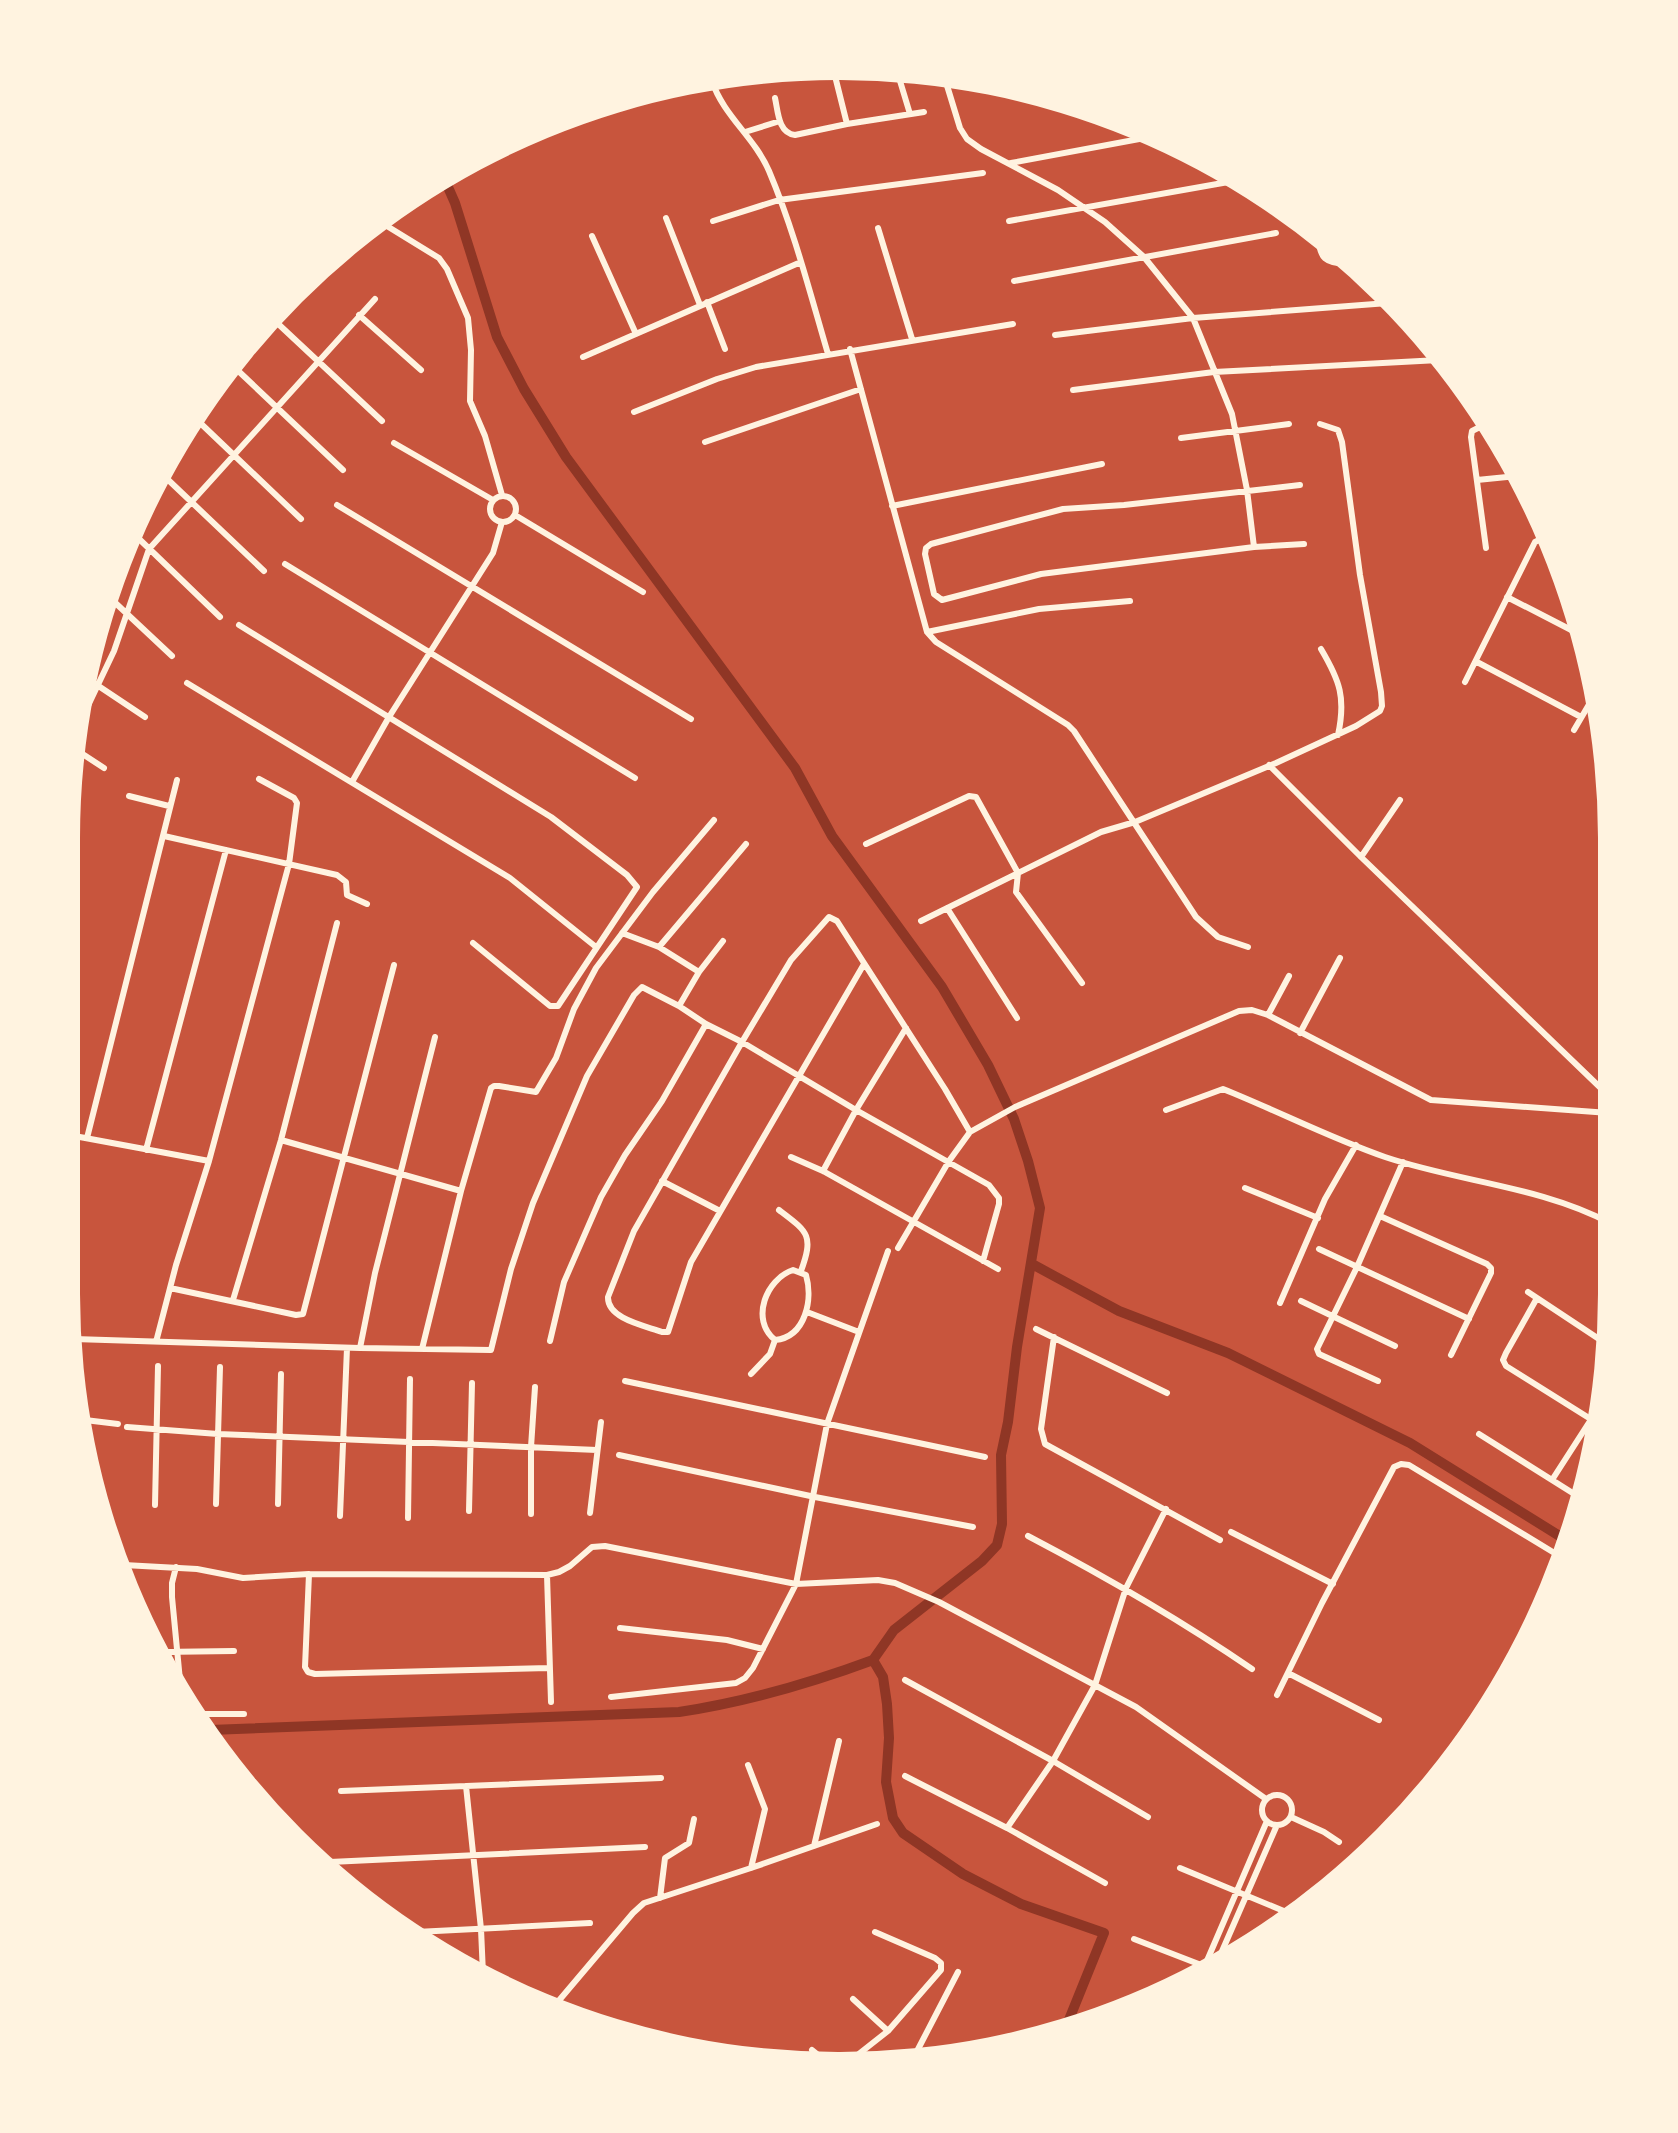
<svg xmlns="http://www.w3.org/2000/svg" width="1678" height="2133" font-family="Poppins,sans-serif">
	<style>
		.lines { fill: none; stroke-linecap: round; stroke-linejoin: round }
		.canal { stroke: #8f3625; stroke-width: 10 }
		.minor { stroke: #fff3e0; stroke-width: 6 }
	</style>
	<rect width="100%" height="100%" fill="#c8553d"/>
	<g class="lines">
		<!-- canal -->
		<path class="canal" d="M444 178 455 203 497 337 524 389 566 457 795 768 832 836 942 987 988 1065 1014 1119 1028 1161 1040 1208 1017 1347 1008 1422 1001 1455 1002 1524 997 1545 982 1561 894 1630 873 1660
			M1032 1264 1119 1311 1228 1353 1410 1443 1566 1540
			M873 1660 883 1677 887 1704 889 1738 886 1782 893 1818 903 1833 963 1874 1021 1904 1104 1933 1066 2027
			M210 1730 679 1712C745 1702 811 1683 873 1660"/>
		<!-- minor -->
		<path class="minor" d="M897 71 910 114
			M835 76 847 124
			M945 79 960 128 967 139 981 149 1058 190 1105 222 1144 257 1193 318 1232 414 1247 490 1254 547
			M712 81C723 115 755 138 769 171 794 230 810 293 828 354
			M775 98C778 111 778 133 795 135L847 124 924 112
			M745 132 780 121
			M1011 163 1150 137
			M666 218 700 305
			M713 221 779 200 983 173
			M1009 221 1234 181
			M382 223 439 258 447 269 468 318 471 350 470 401 485 436 502 495
			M878 228 912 339
			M592 236 636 334
			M1318 237C1320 259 1325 263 1347 264
			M1014 281 1276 233
			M707 302 725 349
			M359 315 421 370
			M274 320 382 421
			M1055 335 1193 318 1388 303
			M850 349 927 632 936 642 1068 725 1074 731 1196 917 1218 937 1248 947
			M583 357 801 262
			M232 365 343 470
			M1073 390 1214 372 1439 360
			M634 412 717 379 756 367 1013 324
			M195 418 301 519
			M1181 438 1289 424
			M705 442 861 389
			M394 443 493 500
			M162 474 264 571
			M1477 480 1517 476
			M1300 485 1124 505 1063 509 931 544 926 548 925 554 934 594 942 600 1041 574 1254 547 1304 544
			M490 509a13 13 0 1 1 26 0a13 13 0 1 1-26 0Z
			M337 505 691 719
			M892 506 1102 464
			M515 515 643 592
			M135 535 220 617
			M1486 548 1471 437 1472 431 1478 428 1487 427
			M285 564 635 778
			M108 596 172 656
			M1507 597 1577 633
			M239 625 551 817 627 875 637 887 558 1006H550L473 943
			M927 632 1039 609 1130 601
			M1321 649C1340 681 1346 698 1338 735
			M1477 662 1581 717
			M91 681 145 717
			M1465 682 1535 542 1541 539H1545
			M187 683 510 878 596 947
			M85 712 114 651 149 549 375 299
			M1574 730 1591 701
			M78 751 104 768
			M1269 765 1361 857 1609 1096
			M352 782 389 717 493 553 502 522
			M129 796 169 806
			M164 836 337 875 346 882 347 895 367 904
			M866 844 969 796 976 797 1018 873 1016 892 1082 983
			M1361 857 1400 800
			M70 858 74 859
			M947 908 1017 1018
			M921 921 1101 832 1135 822 1276 763 1356 726 1380 711 1382 706 1381 692 1360 575 1342 442 1338 430 1320 424
			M622 933 659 947 699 972
			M659 947 746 844
			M864 964 691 1262 668 1332H662C646 1326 607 1319 608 1297L634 1231 742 1042 791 960 829 917 837 921 945 1089 970 1132
			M679 1006 699 972 723 941
			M1268 1015 1289 976
			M1300 1033 1340 958
			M1608 1046 1609 1048
			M1166 1110 1223 1089C1278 1111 1330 1138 1385 1157 1459 1182 1540 1186 1610 1223
			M69 1135 209 1161
			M87 1138 177 780
			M281 1140 461 1191
			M146 1150 226 850
			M791 1157 823 1171 998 1269
			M823 1171 856 1110 906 1028
			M662 1181 720 1211
			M1245 1188 1318 1218
			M779 1210C808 1232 814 1235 801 1271
			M1380 1216 1487 1264 1491 1268V1273L1451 1355
			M898 1248 949 1161 970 1132 1015 1107 1239 1011 1252 1010 1268 1015 1431 1100 1609 1113
			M1319 1249 1469 1319
			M793 1270 806 1275C813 1299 806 1337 775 1340 750 1320 766 1279 793 1270Z
			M170 1288 296 1315 303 1314 394 965
			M1528 1292 1605 1343
			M1537 1298 1506 1353 1503 1360 1506 1366 1597 1423
			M233 1300 281 1140 337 923
			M1301 1301 1395 1346
			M1280 1303 1325 1199 1356 1145
			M807 1312 859 1332
			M1036 1329 1167 1393
			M1054 1337 1041 1429 1045 1444 1220 1540
			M74 1339 360 1348 491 1350 511 1269 533 1203 587 1076 634 995 642 987 679 1006 706 1024 742 1042 856 1110 989 1185 999 1198V1204L983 1261
			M550 1341 564 1282 601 1197 625 1155 662 1101 706 1024
			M156 1342 176 1265 209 1161 289 864 297 803 294 798 259 779
			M360 1348 375 1273 435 1037
			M422 1349 461 1191 491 1088 494 1086H499L536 1092 556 1058 574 1009 596 968 653 892 714 820
			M751 1374 770 1354 775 1340
			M625 1381 985 1457
			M1378 1381 1319 1354 1317 1349 1357 1267 1403 1162
			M85 1420 118 1424
			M127 1427 218 1434 597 1450
			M1479 1434 1579 1497
			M619 1455 815 1497 973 1527
			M1552 1480 1599 1407
			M94 1489H100
			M216 1504 220 1367
			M278 1504 281 1374
			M155 1505 158 1366
			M469 1511 472 1383
			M590 1513 601 1422
			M531 1514V1447L535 1387
			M340 1516 347 1348
			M408 1518 410 1379
			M1231 1532 1333 1584
			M1028 1536C1106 1577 1179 1619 1252 1669
			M124 1565 197 1569 243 1578 309 1574 547 1575 559 1572 570 1566 592 1547 605 1546 796 1584 878 1580 895 1583 939 1602 1136 1707 1266 1799
			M176 1567 172 1583V1597L181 1691
			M309 1574 305 1667 308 1672 315 1674 549 1668
			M547 1575 551 1702
			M620 1628 727 1640 763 1649
			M160 1652 234 1651
			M1288 1673 1379 1720
			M905 1680 1053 1761 1148 1817
			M1277 1695 1322 1603 1394 1467 1401 1464 1409 1465 1561 1557
			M611 1697 736 1683 745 1678 753 1668 796 1584 827 1424 888 1251
			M198 1714H244
			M748 1765 765 1809 751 1868
			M905 1776 1007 1828 1105 1883
			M466 1786 481 1929 483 1974
			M341 1791 661 1778
			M1262 1810a15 15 0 1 1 30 0a15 15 0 1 1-30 0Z
			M1291 1817 1324 1832 1339 1842
			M1007 1828 1053 1761 1095 1685 1126 1588 1166 1509
			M814 1846 839 1741
			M330 1862 645 1847
			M1180 1868 1291 1914
			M660 1898 665 1858 689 1843 694 1819
			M416 1932 590 1923
			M1134 1939 1209 1968
			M1216 1965 1277 1825
			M1203 1970 1267 1821
			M853 1999 888 2031
			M556 2004 633 1913 644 1903 751 1868 877 1824
			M812 2050 828 2063
			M915 2055 958 1972
			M846 2064 888 2031 941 1970V1963L935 1958 875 1932"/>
	</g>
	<!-- crop -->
	<path d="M0 0H1678V2133H0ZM838 80H840A758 758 0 0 1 1598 838V1294A758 758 0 0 1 840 2052H838A758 758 0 0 1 80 1294V838A758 758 0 0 1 838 80Z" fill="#fff3e0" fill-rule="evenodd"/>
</svg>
